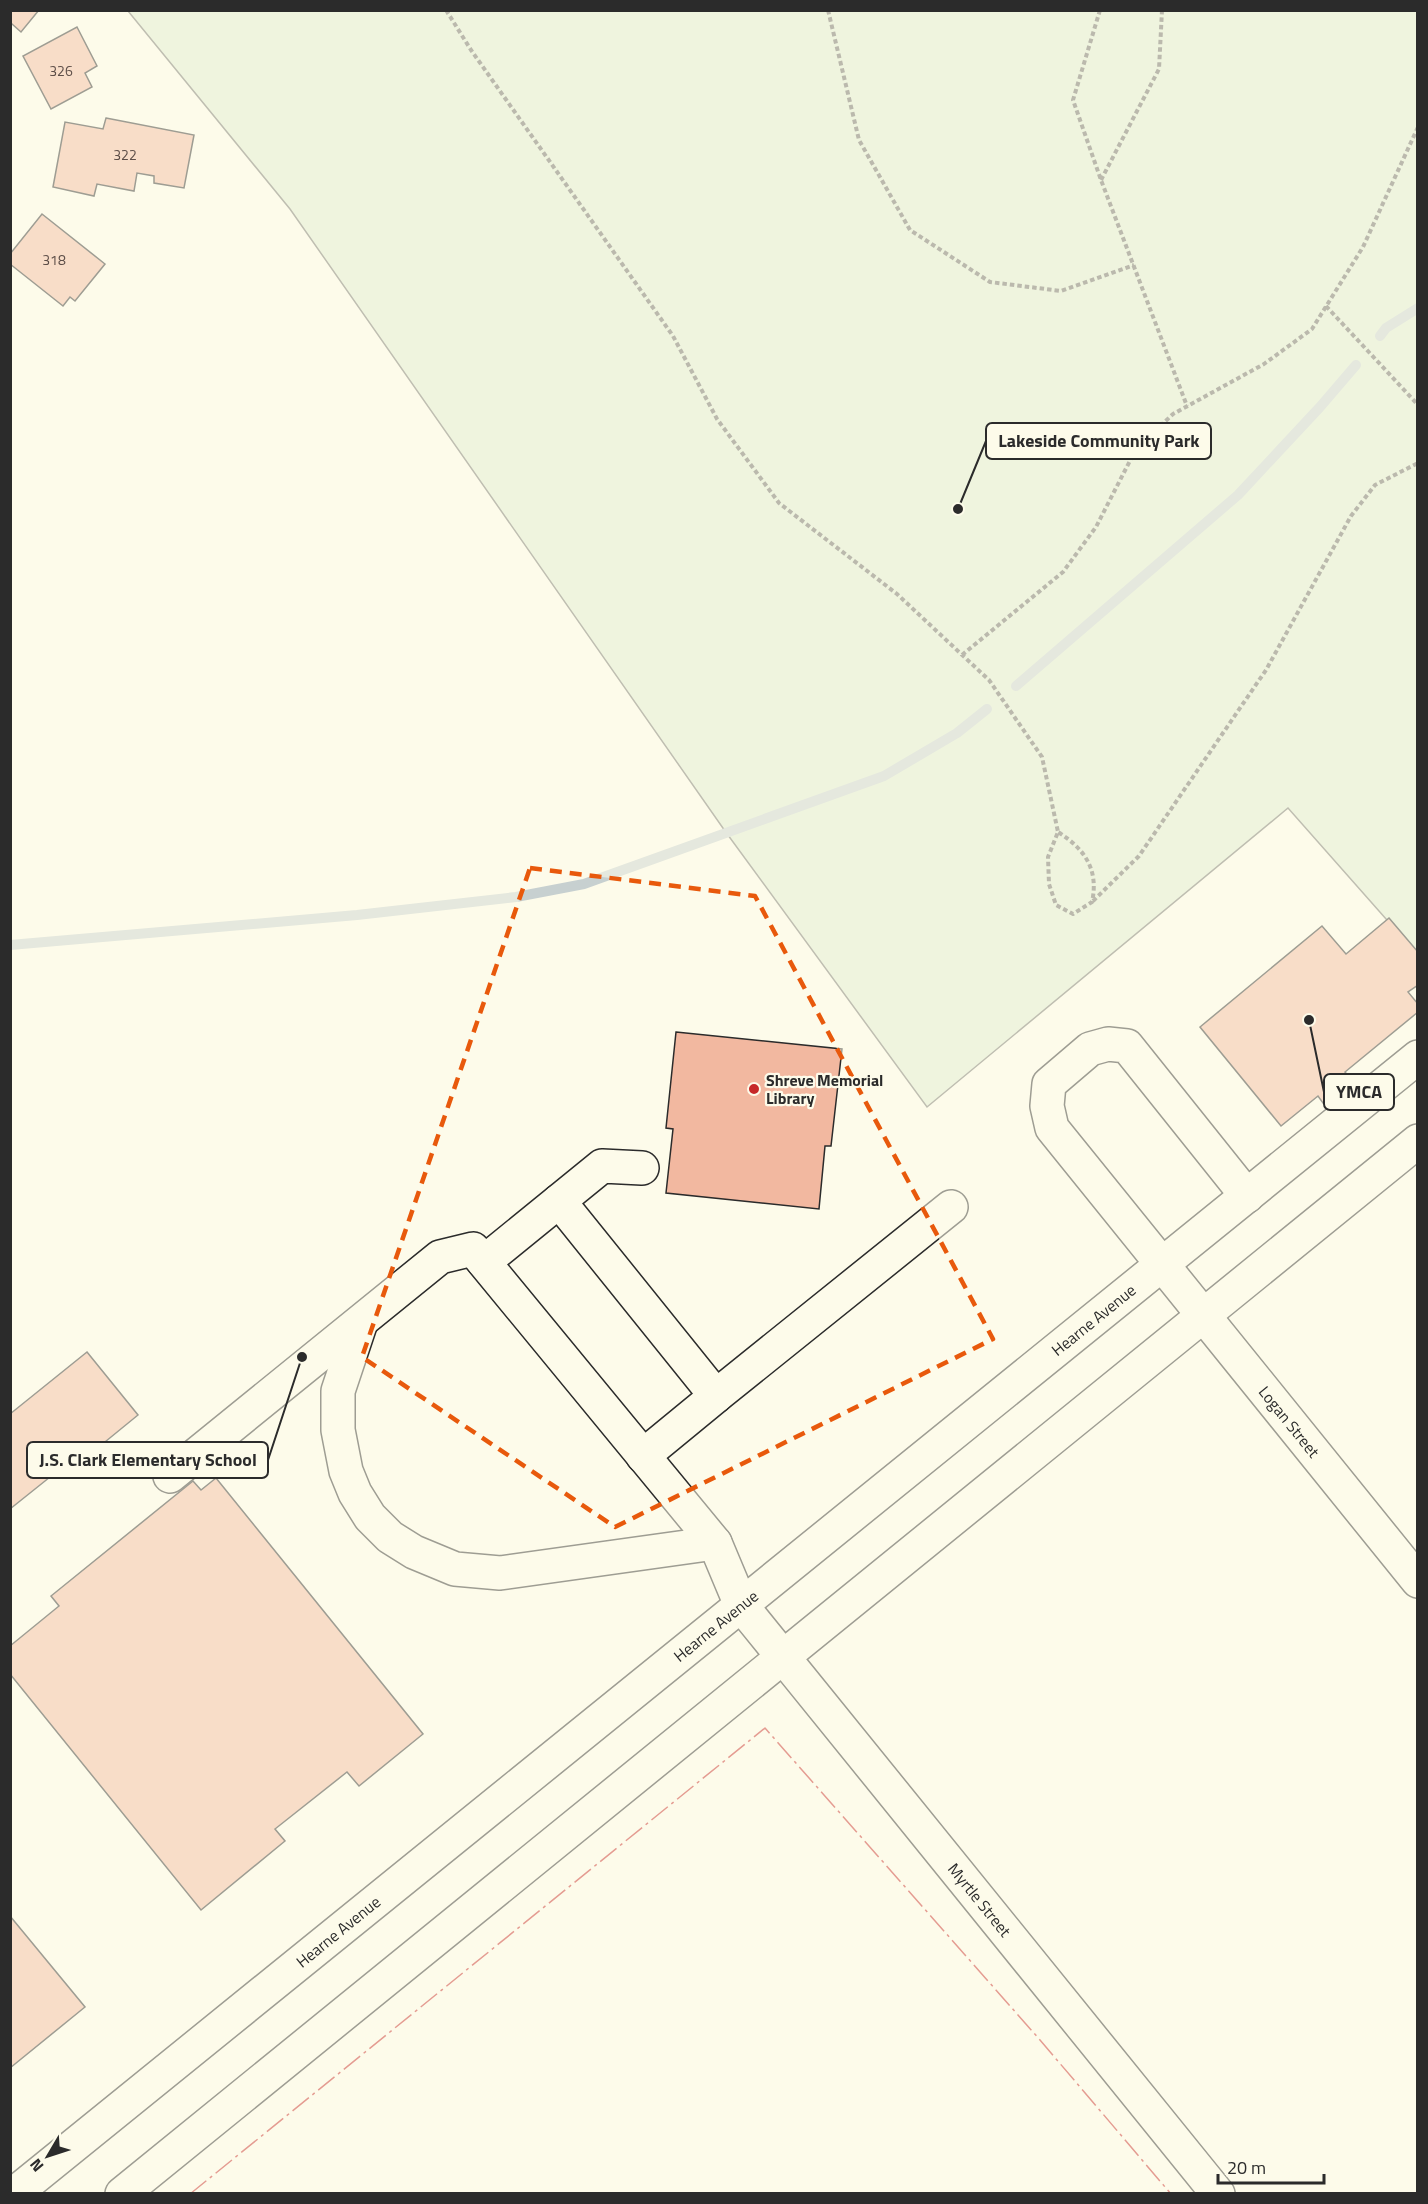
<svg xmlns="http://www.w3.org/2000/svg" width="1428" height="2204" font-family="'Titillium Web',sans-serif">
	<style>
		.green { fill: #deebd1; stroke: #74746e; stroke-width: 1.5 }
		.lines { fill: none; stroke-linecap: round; stroke-linejoin: round }
		.stream { stroke: #c7d0d0; stroke-width: 10 }
		.building { fill: #f2b8a0; stroke: #2b2b2b; stroke-width: 1.5 }
		.minor-casing { stroke: #2b2b2b; stroke-width: 36 }
		.major-casing { stroke: #2b2b2b; stroke-width: 36 }
		.path { stroke: #6a6964; stroke-width: 4; stroke-dasharray: 4.5 3; stroke-linecap: butt }
		.minor { stroke: #fdfbea; stroke-width: 33 }
		.major { stroke: #fdfbea; stroke-width: 33 }
		.power { stroke: #c62828; stroke-width: 1.5; stroke-dasharray: 21 4.5 3 4.5; stroke-linecap: butt }
		.marked { fill: none; stroke: #e8590c; stroke-width: 4.5; stroke-dasharray: 12 8; stroke-linejoin: round }
		.poi-dot { fill: #c62828; stroke: #fdfbea; stroke-width: 2 }
		.labels { text-anchor: middle; dominant-baseline: central; stroke-width: 4.5; stroke-linejoin: round; paint-order: stroke }
		.number-label { font-size: 14px; fill: #5d4e48 }
		.poi-label { font-size: 16px; font-weight: bold; fill: #2b2b2b; stroke: #fdfbea; text-anchor: start }
		.street-label { font-size: 16px; fill: #2b2b2b; stroke: #fdfbea }
		.leader { fill: none; stroke: #2b2b2b; stroke-width: 2 }
		.callout-dot { fill: #2b2b2b; stroke: #fdfbea; stroke-width: 2 }
		.callout { fill: #fdfbea; stroke: #2b2b2b; stroke-width: 2 }
		.callout-label { font-size: 18px; text-anchor: middle; font-weight: bold; fill: #2b2b2b }
	</style>
	<rect width="100%" height="100%" fill="#fdfbea"/>
	<!-- green -->
	<path class="green" d="M128 11H1417V954L1288 808 927 1107 725 831 290 209Z"/>
	<g class="lines">
		<!-- stream -->
		<path class="stream" d="M1380 336 1386 328 1418 308
			M1016 686 1238 495 1320 407 1356 365
			M10 945 357 915 516 897 584 884 884 776 957 733 987 709"/>
	</g>
	<!-- building -->
	<path class="building" d="M10 10H39L21 32 12 24 10 26Z
		M77 27 97 66 85 73 92 87 51 109 23 56Z
		M106 118 194 135 184 188 154 183V176L137 173 134 191 97 184 94 196 53 187 65 122 103 129Z
		M42 214 105 264 75 301 70 297 63 306 10 264V254Z
		M1389 918 1418 952V985L1408 992 1418 1004V1012L1345 1072 1351 1079 1323 1103 1318 1096 1281 1126 1200 1027 1322 926 1346 954Z
		M676 1032 842 1049 831 1146H825L819 1209 666 1193 673 1129 666 1128Z
		M87 1352 138 1415 89 1455 85 1449 10 1509V1414Z
		M216 1478 423 1734 359 1786 347 1772 275 1829 285 1841 201 1910 10 1674V1646L59 1606 51 1596 193 1481 201 1490Z
		M10 1916 85 2007 10 2068Z"/>
	<g class="lines">
		<!-- minor casing -->
		<g class="minor-casing">
			<g id="minor">
				<path id="s1" d="M1247 1196 1127 1046 1108 1044 1090 1049 1049 1084 1047 1106 1052 1128 1418 1581"/>
				<path d="M559 1201 716 1396 951 1207"/>
				<path d="M484 1262 602 1166 642 1168"/>
				<path d="M361 1322 338 1391V1430L346 1471 355 1493 370 1517 390 1537 414 1552 455 1569 500 1573 715 1543"/>
				<path d="M643 1456 716 1396"/>
				<path id="s2" d="M170 1476 440 1257 473 1249 715 1543 741 1605 1218 2194"/>
			</g>
		</g>
		<!-- major casing -->
		<g class="major-casing">
			<g id="major">
				<path id="s3" d="M14 2194 1418 1057"/>
				<path d="M122 2194 1418 1141"/>
			</g>
		</g>
		<!-- path -->
		<path class="path" d="M446 10 471 50 673 336 717 419 779 503 897 594 989 680 1042 757 1058 832 1048 857 1049 884 1056 905 1073 914 1092 902C1099 870 1085 849 1058 832
			M828 10 859 140 910 230 990 282 1061 291 1134 265
			M1100 10 1073 100 1101 180 1187 406
			M1101 180 1159 69 1162 10
			M1326 306 1418 405
			M962 655 1063 572 1096 527 1136 449 1173 414 1264 364 1312 329 1363 247 1418 127
			M1093 901 1139 856 1266 670 1351 516 1375 485 1418 463"/>
		<!-- minor -->
		<use href="#minor" class="minor"/>
		<!-- major -->
		<use href="#major" class="major"/>
		<!-- power -->
		<path class="power" d="M190 2194 765 1728 1040 2040 1171 2194"/>
	</g>
	<!-- marked area -->
	<path d="M0 0H1428V2204H0ZM530 868 755 896 993 1339 615 1527 362 1357Z" fill="#fdfbea" fill-opacity=".55" fill-rule="evenodd"/>
	<path class="marked" d="M530 868 755 896 993 1339 615 1527 362 1357Z"/>
	<!-- markers -->
	<circle class="poi-dot" cx="754" cy="1089" r="6"/>
	<g class="labels">
		<!-- number labels -->
		<g class="number-label">
			<text x="61" y="70">326</text>
			<text x="125" y="154">322</text>
			<text x="54" y="259">318</text>
		</g>
		<!-- poi labels -->
		<g class="poi-label">
			<text x="766" y="1080">Shreve Memorial<tspan x="766" dy="18">Library</tspan></text>
		</g>
		<!-- street labels -->
		<g class="street-label">
			<text stroke="none"><textPath href="#s3" startOffset="1389">Hearne Avenue</textPath></text>
			<text stroke="none"><textPath href="#s1" startOffset="706">Logan Street</textPath></text>
			<text stroke="none"><textPath href="#s3" startOffset="903">Hearne Avenue</textPath></text>
			<text stroke="none"><textPath href="#s2" startOffset="1209">Myrtle Street</textPath></text>
			<text stroke="none"><textPath href="#s3" startOffset="417">Hearne Avenue</textPath></text>
		</g>
	</g>
	<!-- callouts -->
	<path class="leader" d="M958 509L986 441M1309 1020L1324 1092M302 1357L268 1460"/>
	<g class="callout-dot">
		<circle cx="958" cy="509" r="6"/>
		<circle cx="1309" cy="1020" r="6"/>
		<circle cx="302" cy="1357" r="6"/>
	</g>
	<g class="callout">
		<rect x="986" y="423" width="225" height="36" rx="6"/>
		<rect x="1324" y="1074" width="70" height="36" rx="6"/>
		<rect x="27" y="1442" width="241" height="36" rx="6"/>
	</g>
	<g class="callout-label">
		<text x="1099" y="447">Lakeside Community Park</text>
		<text x="1359" y="1098">YMCA</text>
		<text x="148" y="1466">J.S. Clark Elementary School</text>
	</g>
	<!-- border -->
	<rect width="1428" height="2204" fill="none" stroke="#2b2b2b" stroke-width="24"/>
	<!-- north arrow -->
	<g transform="translate(48 2156) rotate(231)" stroke="#fdfbea" stroke-width="4.5" paint-order="stroke">
	<path d="M0-4.5L10 22L0 15L-10 22Z" fill="#2b2b2b"/>
	<text y="-9" font-size="16" font-weight="bold" text-anchor="middle" fill="#2b2b2b">N</text>
	</g>
	<!-- scale -->
	<path d="M1218 2174v9h106v-9" fill="none" stroke="#2b2b2b" stroke-width="3"/>
	<text x="1227" y="2174" font-size="18" fill="#2b2b2b" stroke="#fdfbea" stroke-width="4.5" paint-order="stroke">20 m</text>
</svg>
